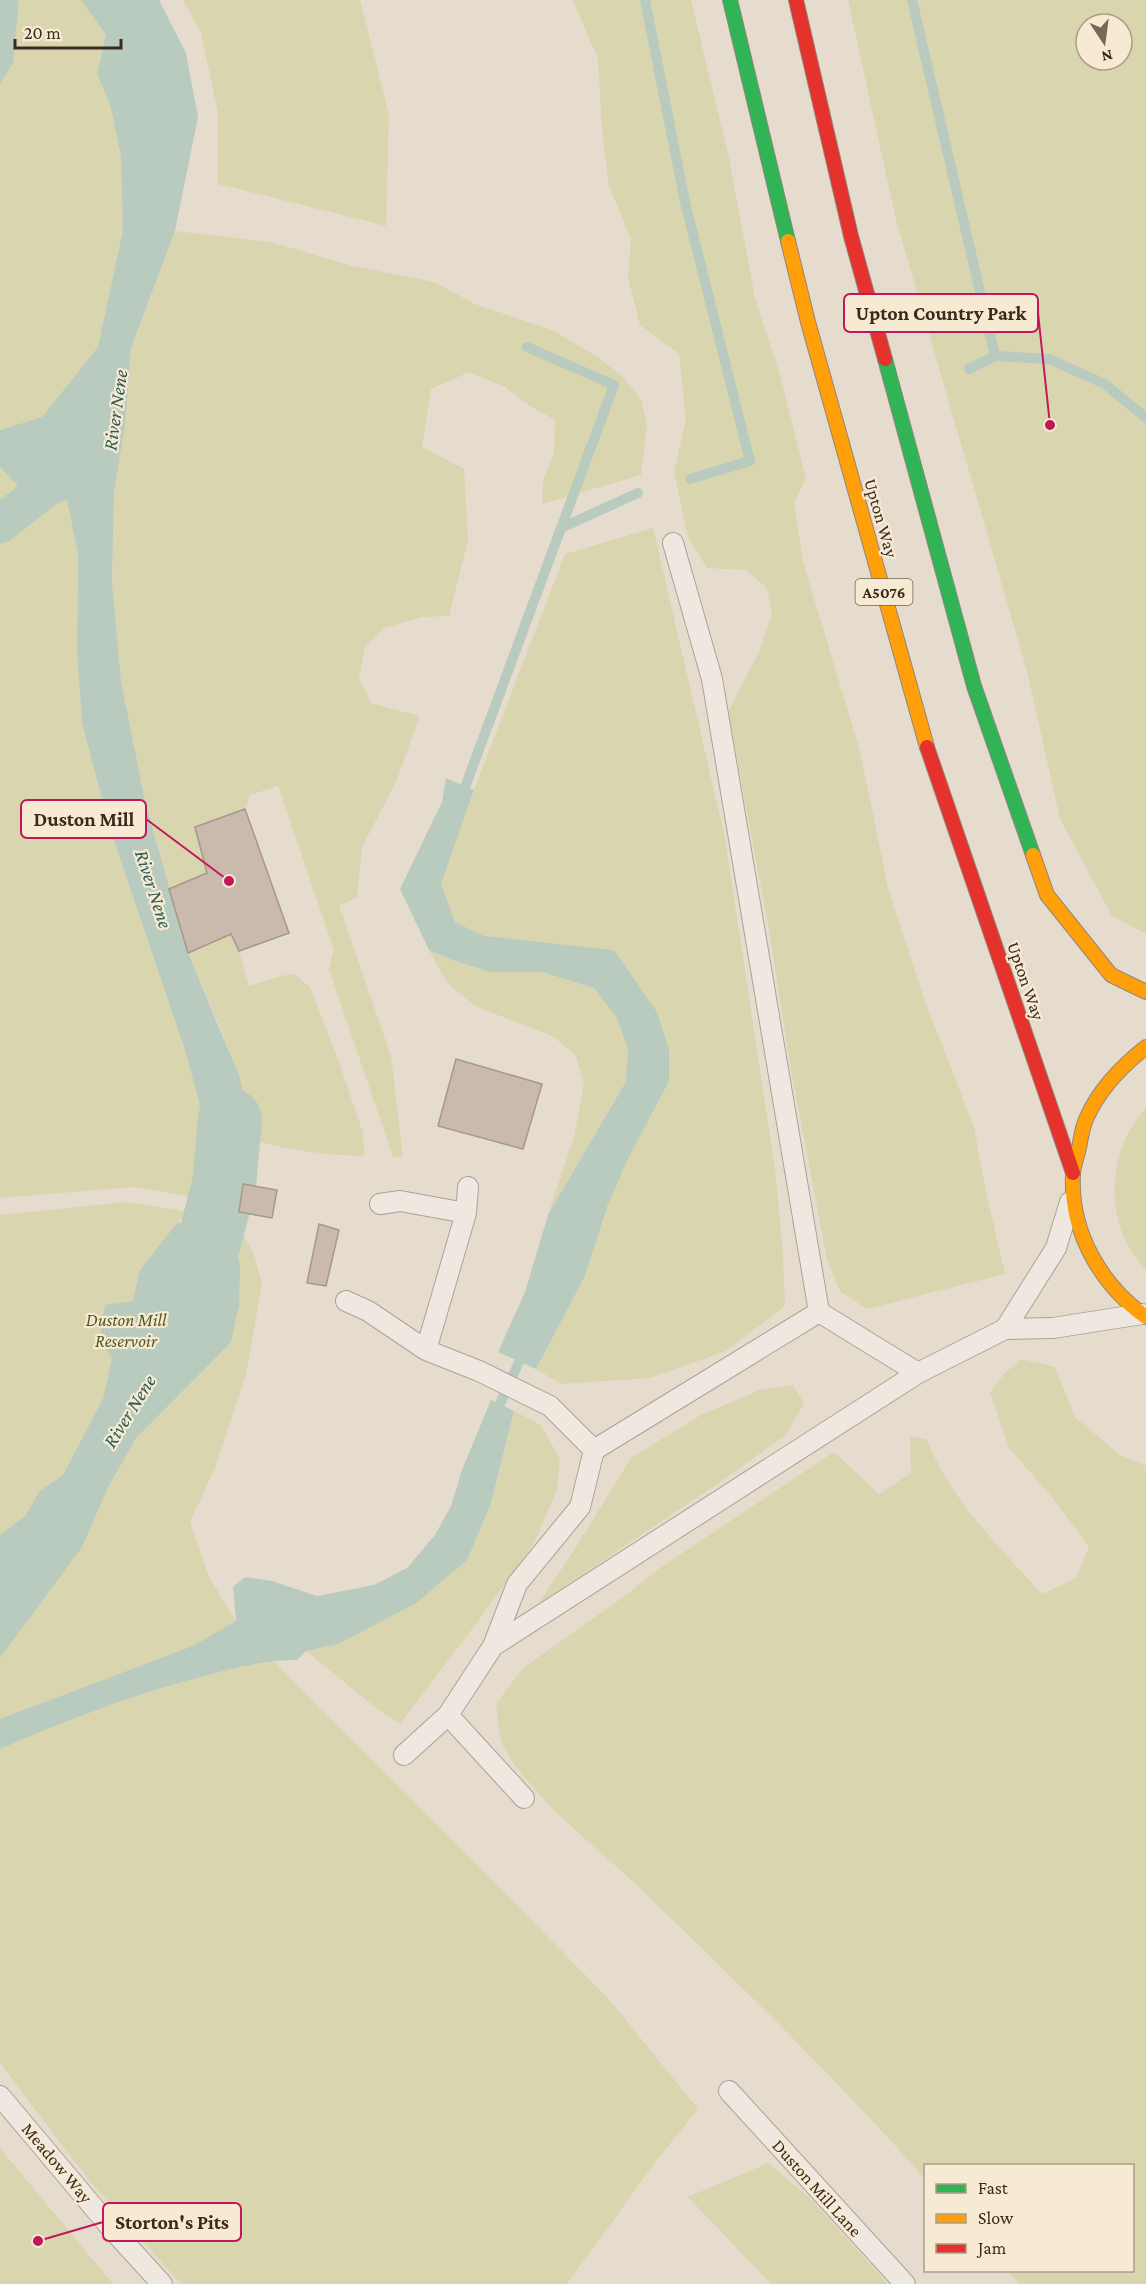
<svg xmlns="http://www.w3.org/2000/svg" width="1146" height="2284" font-family="'Crimson Pro',serif">
	<style>
		.green { fill: #d8d5af; fill-rule: evenodd }
		.water { fill: #b9cabf }
		.pier { fill: #e6dcce }
		.lines { fill: none; stroke-linecap: round; stroke-linejoin: round }
		.stream { stroke: #b9cabf; stroke-width: 10 }
		.canal { stroke: #b9cabf; stroke-width: 38 }
		.river { stroke: #b9cabf; stroke-width: 64 }
		.building { fill: #cabaae; stroke: #a6978d; stroke-width: 1.5 }
		.lane-casing { stroke: #aba297; stroke-width: 22 }
		.fast-casing { stroke: #91877e; stroke-width: 16 }
		.slow-casing { stroke: #91877e; stroke-width: 16 }
		.jam-casing { stroke: #91877e; stroke-width: 16 }
		.lane { stroke: #eee8e0; stroke-width: 20 }
		.fast { stroke: #30b455; stroke-width: 14 }
		.slow { stroke: #ff9f0a; stroke-width: 14 }
		.jam { stroke: #e5322d; stroke-width: 14 }
		.labels { text-anchor: middle; dominant-baseline: central; stroke-width: 4.5; stroke-linejoin: round; paint-order: stroke }
		.shield { fill: #f7ead3; stroke: #736354; stroke-width: 1.5 }
		.shield-label { font-size: 16px; font-weight: bold; fill: #3b291e }
		.street-label { font-size: 18px; fill: #3b291e; stroke: #f7ead3 }
		.park-label { font-size: 18px; font-style: italic; fill: #505923; stroke: #f7ead3 }
		.water-label { font-size: 20px; font-style: italic; fill: #2c5c55; stroke: #f7ead3 }
		.leader { fill: none; stroke: #c2185b; stroke-width: 2 }
		.callout-dot { fill: #c2185b; stroke: #f7ead3; stroke-width: 2 }
		.callout { fill: #f7ead3; stroke: #c2185b; stroke-width: 2 }
		.callout-label { font-size: 20px; text-anchor: middle; font-weight: bold; fill: #3b291e }
	</style>
	<rect width="100%" height="100%" fill="#e6dcce"/>
	<!-- green -->
	<path class="green" d="M19 0H81L106 35 97 74 110 104 121 156 123 230 98 347 42 417 0 430V84L13 63Z
		M183 0H360L389 114 386 226 218 184V113L201 33Z
		M573 0H691L729 158 755 298 780 375 806 478 794 503 803 562 860 751 888 888 926 1004 974 1127 986 1192 1005 1274 867 1309 840 1291 827 1260 791 1070 768 924 728 712 759 652 772 614 767 588 746 570 707 568 688 538 674 472 686 419 679 354 640 325 628 277 631 239 609 186 602 130 598 59Z
		M848 0H1146V934L1112 916 1060 819 1027 671 896 220ZM1086 24H1122V60H1086Z
		M175 231 271 242 352 266 434 282 475 304 552 330 599 358 621 375 641 399 647 425 641 475 542 504 543 480 554 455 555 420 530 406 505 387 469 372 431 389 422 447 464 469 468 541 449 616 422 617 384 628 365 646 359 679 371 703 420 716 396 782 362 847 357 898 339 905 391 1056 403 1157H393L329 969 334 950 278 786 250 795 245 809 195 826 207 873 169 889 146 806 121 681 112 581 114 493 125 424 131 348Z
		M0 467 39 509 67 500 78 554 77 651 82 723 109 826 185 1050 200 1105 193 1197 135 1187 0 1198Z
		M653 528 725 838 776 1176 783 1255 785 1306 726 1351 650 1378 561 1384 536 1369 585 1276 607 1207 627 1161 669 1081 614 950 484 936 455 922 441 884 474 790 565 554Z
		M231 934 239 951 249 986 281 976 294 974 310 987 339 1062 363 1133 364 1156C326 1155 286 1150 249 1139 247 1075 212 1011 188 953Z
		M429 950 452 960 490 972H542L594 988 617 1018 628 1050 626 1080 548 1215 574 1137 584 1084 576 1056 554 1037 477 1007 447 983Z
		M1146 1108V1271C1140 1262 1132 1254 1127 1244 1105 1202 1113 1142 1146 1108Z
		M125 1202 186 1211 240 1230 254 1254 262 1284 246 1375 215 1468 190 1522 209 1577 236 1621 318 1707 404 1791 608 1998 698 2109 657 2160 567 2284H181L88 2179 0 2063V1215Z
		M1021 1359 1055 1367 1075 1417 1120 1455 1146 1465V2284H1019L1007 2271 1132 2270V2166H926L925 2179C837 2079 742 1987 646 1894 598 1847 539 1806 504 1748 498 1737 498 1717 496 1704L523 1668 622 1598 660 1568 834 1452 879 1494 911 1473 910 1436 927 1440C950 1499 1000 1548 1042 1594L1076 1578 1089 1546 1050 1495 1009 1448 990 1392 1004 1374Z
		M793 1385 804 1403 786 1435 713 1487 538 1604 573 1552 631 1458 701 1415 760 1390Z
		M514 1411 541 1425 560 1459 557 1490 534 1543 479 1620 400 1724 376 1708 306 1651 338 1644 491 1503Z
		M0 2148 113 2284H0Z
		M768 2163 811 2199 888 2284H771L688 2197Z"/>
	<!-- water -->
	<path class="water" d="M0 0H19L13 63 0 84Z
		M81 0H159L186 53 198 117 175 231 131 348 125 424 114 493 112 581 121 681 146 806 188 953 239 1075 249 1120V1139L239 1212 193 1197 200 1105 185 1050 109 826 82 723 77 651 78 554 67 500 39 509 0 467V430L42 417 98 347 123 230 121 156 110 104 97 74 106 35Z
		M446 778 474 790 441 884 455 922 484 936 614 950 657 1012 669 1050V1081L627 1161 607 1207 585 1276 536 1369 498 1352 525 1292 548 1215 626 1081 628 1050 617 1018 594 988 542 972H490L452 960 429 950 400 889 442 802Z
		M178 1222 235 1245 240 1266 239 1305 231 1342 136 1438 108 1487 82 1547 0 1658V1535L26 1515 39 1492 63 1475 103 1399 112 1359 100 1338 105 1305 133 1301 140 1270Z
		M491 1400 514 1411 491 1503 467 1560 416 1603 338 1644 306 1651 297 1660C260 1660 225 1670 189 1680 124 1698 62 1722 0 1749V1719L193 1646 236 1621 233 1587 245 1577 272 1581 317 1596 374 1585 407 1568 435 1535 451 1506 462 1470Z"/>
	<!-- pier -->
	<path class="pier" d="M193 1197 239 1212V1215L192 1200Z
		M180 1219 236 1242 235 1245 178 1222Z"/>
	<g class="lines">
		<!-- stream -->
		<path class="stream" d="M645 0 685 202 750 461 690 479
			M912 0 995 356
			M969 369 995 356 1049 359 1105 384 1146 418
			M561 528 638 493
			M461 798 614 385 527 347
			M494 1417 525 1349"/>
		<!-- canal -->
		<path class="canal" d="M0 524 72 468"/>
		<!-- river -->
		<path class="river" d="M186 1318 191 1310 224 1185 230 1120"/>
	</g>
	<!-- building -->
	<path class="building" d="M245 809 289 933 239 951 231 934 188 953 169 889 207 873 195 827Z
		M456 1059 542 1084 523 1149 438 1126Z
		M243 1184 277 1190 272 1218 239 1212Z
		M319 1224 339 1230 326 1286 307 1283Z"/>
	<g class="lines">
		<!-- lane casing -->
		<g class="lane-casing">
			<path id="lane" d="M673 543 712 679 819 1312 918 1373
				M468 1187 466 1213 426 1350 479 1371 550 1406 594 1450
				M380 1204 400 1201 466 1213
				M346 1301 368 1311 426 1350
				M1005 1329 1056 1248 1070 1202
				M493 1646 517 1584 580 1507 594 1450 819 1312
				M404 1755 448 1715
				M524 1798 448 1715 493 1646 918 1373 1005 1329 1053 1328 1142 1314
				M729 2091 905 2284
				M0 2096 111 2228 162 2284"/>
		</g>
		<!-- fast casing -->
		<g class="fast-casing">
			<path id="fast" d="M730 0 788 241
				M885 359 974 686 1033 855"/>
		</g>
		<!-- slow casing -->
		<g class="slow-casing">
			<path id="slow" d="M788 241 808 322 927 747
				M1033 855 1047 895 1111 975 1146 992
				M1146 1047C1122 1066 1100 1088 1087 1117 1082 1127 1081 1138 1079 1148 1077 1157 1073 1166 1073 1175 1070 1232 1101 1285 1146 1317"/>
		</g>
		<!-- jam casing -->
		<g class="jam-casing">
			<path id="jam" d="M796 0 851 236 885 359
				M927 747 1073 1173"/>
		</g>
		<!-- lane -->
		<use href="#lane" class="lane"/>
		<!-- fast -->
		<use href="#fast" class="fast"/>
		<!-- slow -->
		<use href="#slow" class="slow"/>
		<!-- jam -->
		<use href="#jam" class="jam"/>
	</g>
	<g class="labels">
		<!-- shield labels -->
		<rect class="shield" x="855.5" y="579" width="57" height="26" rx="4.5"/>
		<g class="shield-label">
			<text x="884" y="592">A5076</text>
		</g>
		<!-- street labels -->
		<g class="street-label">
			<text transform="translate(881 518) rotate(74)">Upton Way</text>
			<text transform="translate(1026 981) rotate(71)">Upton Way</text>
			<text transform="translate(57 2163) rotate(50)">Meadow Way</text>
			<text transform="translate(817 2188) rotate(48)">Duston Mill Lane</text>
		</g>
		<!-- park labels -->
		<g class="park-label">
			<text x="126" y="1320">Duston Mill<tspan x="126" dy="21">Reservoir</tspan></text>
		</g>
		<!-- water labels -->
		<g class="water-label">
			<text transform="translate(115 410) rotate(-82)">River Nene</text>
			<text transform="translate(154 889) rotate(72)">River Nene</text>
			<text transform="translate(129 1411) rotate(-58)">River Nene</text>
		</g>
	</g>
	<!-- callouts -->
	<path class="leader" d="M1050 425L1038 313M229 881L146 819M38 2241L103 2222"/>
	<g class="callout-dot">
		<circle cx="1050" cy="425" r="6"/>
		<circle cx="229" cy="881" r="6"/>
		<circle cx="38" cy="2241" r="6"/>
	</g>
	<g class="callout">
		<rect x="844" y="294" width="194" height="38" rx="6"/>
		<rect x="21" y="800" width="125" height="38" rx="6"/>
		<rect x="103" y="2203" width="138" height="38" rx="6"/>
	</g>
	<g class="callout-label">
		<text x="941" y="320">Upton Country Park</text>
		<text x="84" y="826">Duston Mill</text>
		<text x="172" y="2229">Storton's Pits</text>
	</g>
	<!-- legend -->
	<rect x="924" y="2164" width="210" height="108" fill="#f7ead3" stroke="#ac9d8b" stroke-width="1.5"/>
	<rect x="936" y="2184" width="30" height="9" fill="#30b455" stroke="#ac9d8b" stroke-width="1.5"/>
	<text x="978" y="2194" font-size="18" fill="#3b291e">Fast</text>
	<rect x="936" y="2214" width="30" height="9" fill="#ff9f0a" stroke="#ac9d8b" stroke-width="1.5"/>
	<text x="978" y="2224" font-size="18" fill="#3b291e">Slow</text>
	<rect x="936" y="2244" width="30" height="9" fill="#e5322d" stroke="#ac9d8b" stroke-width="1.5"/>
	<text x="978" y="2254" font-size="18" fill="#3b291e">Jam</text>
	<!-- north arrow -->
	<g transform="translate(1104 42) rotate(167)"><circle r="28" fill="#f7ead3" stroke="#ac9d8b" stroke-width="1.5"/>
	<path d="M0-4.5L10 22L0 15L-10 22Z" fill="#77685c"/>
	<text y="-9" font-size="16" font-weight="bold" text-anchor="middle" fill="#3b291e">N</text>
	</g>
	<!-- scale -->
	<path d="M15 39v9h106v-9" fill="none" stroke="#3b291e" stroke-width="3"/>
	<text x="24" y="39" font-size="18" fill="#3b291e" stroke="#f7ead3" stroke-width="4.5" paint-order="stroke">20 m</text>
</svg>
